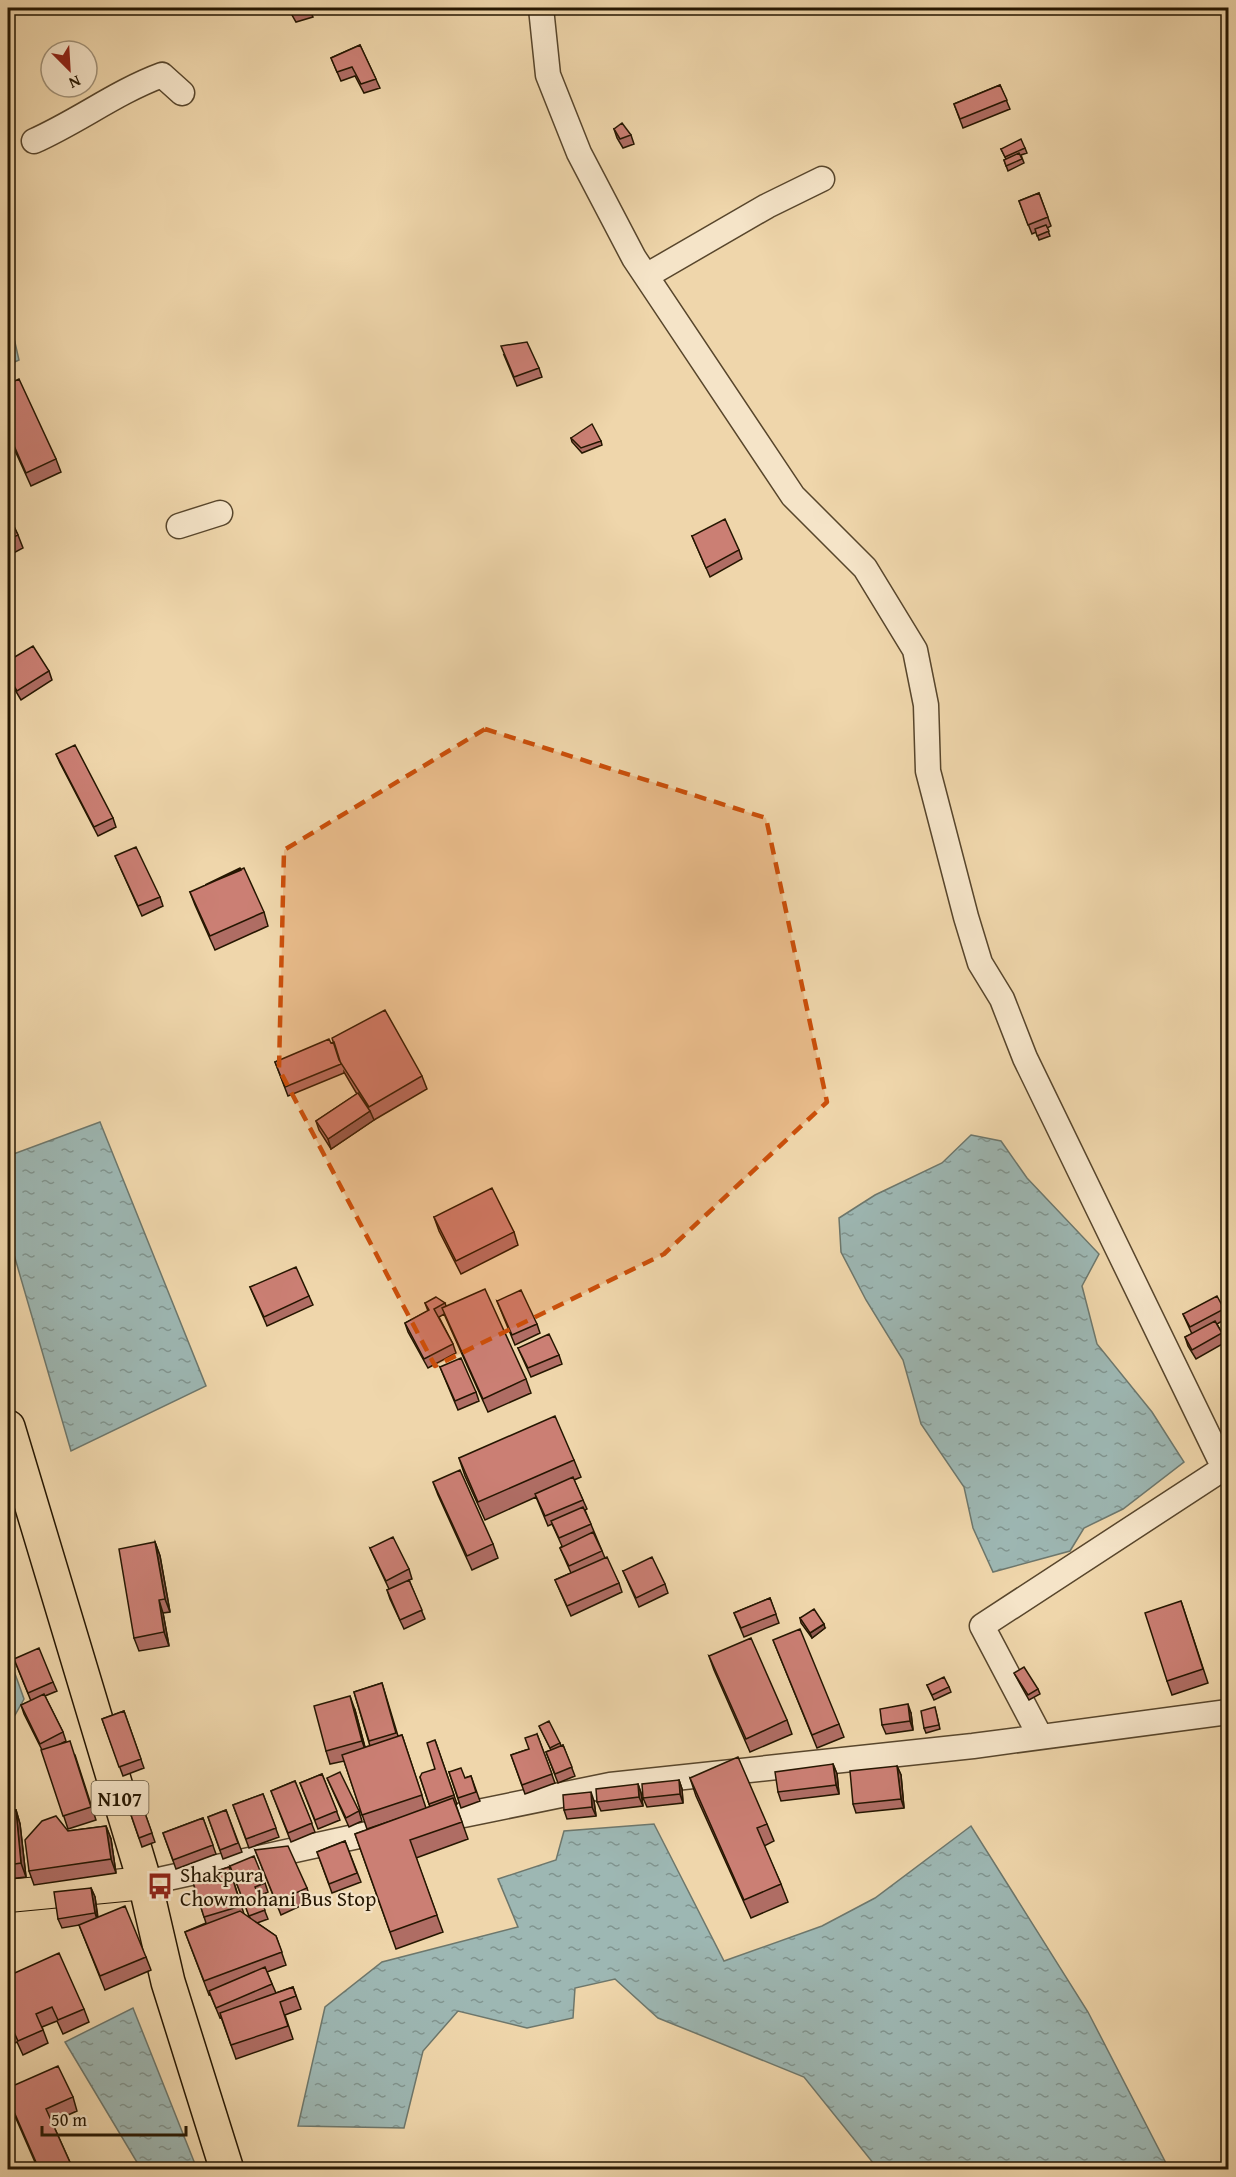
<svg xmlns="http://www.w3.org/2000/svg" width="1236" height="2177" font-family="'Gentium Book Plus',serif">
	<style>
		.water { fill: url(#water-ripples); stroke: #6d776c; stroke-width: 1.5 }
		.lines { fill: none; stroke-linecap: round; stroke-linejoin: round }
		.minor-casing { stroke: #58462c; stroke-width: 27 }
		.major-casing { stroke: #251601; stroke-width: 34 }
		.highway-casing { stroke: #251601; stroke-width: 36 }
		.minor { stroke: #f5e4c8; stroke-width: 24 }
		.major { stroke: #efd6ab; stroke-width: 32 }
		.highway { stroke: #efd6ab; stroke-width: 33 }
		.wall { fill: #af6d64; stroke: #251601; stroke-width: 1.5 }
		.shaded-wall { fill: #8e5951; stroke: #251601; stroke-width: 1.5 }
		.building { fill: #cb7f74; stroke: #251601; stroke-width: 1.5 }
		.marked { fill: #cb4f0a; fill-opacity: 0.2; stroke: #cb4f0a; stroke-width: 4.5; stroke-dasharray: 12 8; stroke-linejoin: round }
		.labels { text-anchor: middle; dominant-baseline: central; stroke-width: 4.5; stroke-linejoin: round; paint-order: stroke }
		.shield { fill: #f5e4c8; stroke: #63543d; stroke-width: 1.5 }
		.shield-label { font-size: 20px; font-weight: bold; fill: #251601 }
		.poi-label { font-size: 21px; fill: #251601; stroke: #f5e4c8; text-anchor: start }
	</style>
	<defs>
		<pattern id="water-ripples" width="26" height="14" patternUnits="userSpaceOnUse" patternTransform="scale(1.5)"><rect width="26" height="14" fill="#9db7b3"/><path d="M2 4q2-2 4 0t4 0M15 11q2-2 4 0t4 0" fill="none" stroke="#80948f"/></pattern>
	</defs>
	<rect width="100%" height="100%" fill="#efd6ab"/>
	<filter id="stains"><feTurbulence type="fractalNoise" baseFrequency=".00333" numOctaves="4"/><feColorMatrix values="0 0 0 0 .2 0 0 0 0 .09 0 0 0 0 .02 0 0 0 .5 -.17"/></filter>
	<radialGradient id="worn" r=".72"><stop offset=".6" stop-color="#630" stop-opacity="0"/><stop offset="1" stop-color="#630" stop-opacity=".3"/></radialGradient>
	<!-- water -->
	<path class="water" d="M8 312 19 360 8 365Z
		M100 1122 206 1386 71 1451 8 1234V1156Z
		M971 1135 1001 1141 1027 1178 1099 1254 1082 1286 1097 1344 1152 1412 1184 1462 1123 1509 1084 1528 1070 1551 993 1572 973 1528 964 1487 921 1424 903 1360 866 1300 841 1252 839 1218 875 1195 942 1163Z
		M8 1654 24 1699 15 1715 8 1717Z
		M654 1824 724 1961 822 1926 875 1898 971 1826 1088 2012 1169 2169H878L804 2077 658 2018 615 1979 575 1988 573 2018 527 2028 458 2011 423 2051 404 2128 298 2126 325 2007 382 1962 518 1927 498 1879 556 1860 564 1831Z
		M133 2008 195 2164 177 2169H141L65 2042Z"/>
	<g class="lines">
		<!-- minor casing -->
		<g class="minor-casing">
			<path id="minor" d="M541 8 548 75 579 153 634 258 793 496 865 568 915 650 926 705 928 771 966 917 980 963 1002 999 1025 1058 1224 1468 982 1626 1040 1736
				M34 141C79 121 116 92 162 75L182 93
				M646 276 767 206 822 179
				M179 526 220 513
				M429 1822 610 1785 973 1746 1228 1712
				M145 1883 386 1830"/>
		</g>
		<!-- major casing -->
		<g class="major-casing">
			<path id="major" d="M8 1896 145 1883"/>
		</g>
		<!-- highway casing -->
		<g class="highway-casing">
			<path id="highway" d="M8 1427 145 1883 168 1982 227 2170"/>
		</g>
		<!-- minor -->
		<use href="#minor" class="minor"/>
		<!-- major -->
		<use href="#major" class="major"/>
		<!-- highway -->
		<use href="#highway" class="highway"/>
	</g>
	<!-- wall -->
	<path class="wall" d="M288 8H309L313 17 296 22Z
		M360 45 380 88 364 93 355 76 341 81 331 58Z
		M1000 85 1010 109 963 128 954 104Z
		M614 129 631 135 634 144 623 148 617 138Z
		M1025 148 1027 153 1021 155 1024 163 1008 171 1004 160 1006 159 1001 149Z
		M1039 193 1051 226 1047 228 1050 236 1039 240 1036 232 1032 234 1019 201Z
		M504 355 539 368 542 377 517 386Z
		M8 384 56 459 61 472 31 486 8 435Z
		M571 438 601 441 602 445 582 453 572 442Z
		M8 514 18 535 23 548 8 556Z
		M692 536 739 550 742 559 710 577Z
		M8 661 49 671 52 680 21 700 8 678Z
		M56 754 113 818 116 827 98 836 60 763Z
		M115 856 160 897 163 906 142 916Z
		M190 892 264 912 268 926 215 950 195 905Z
		M331 1043 422 1076 427 1089 374 1120 331 1149 319 1130 316 1121 357 1094 344 1072V1073L288 1096 275 1062Z
		M434 1217 514 1232 518 1245 461 1274 439 1231Z
		M250 1287 309 1296 313 1305 267 1326Z
		M497 1301 537 1324 540 1333 515 1345Z
		M425 1303H445L446 1306 526 1379 531 1393 488 1412 444 1314 439 1317 453 1344 456 1353 428 1368 408 1332 405 1323 428 1311Z
		M1224 1309 1227 1318 1217 1324 1222 1333 1226 1342 1196 1359 1188 1346 1185 1337 1192 1334 1183 1314Z
		M518 1348 559 1355 562 1364 531 1377Z
		M440 1367 476 1392 479 1401 458 1410Z
		M459 1458 574 1460 581 1477 574 1480 587 1509 585 1510 605 1558 619 1583 622 1592 571 1616 555 1580 571 1573 560 1548 562 1546 552 1524 548 1526 536 1497 485 1520 465 1476Z
		M433 1482 493 1544 498 1558 472 1570 438 1495Z
		M155 1542 160 1556 170 1612 163 1613 169 1646 139 1651 134 1638Z
		M370 1548 409 1569 412 1579 409 1580 425 1619 404 1629 390 1599 387 1590 389 1589 374 1557Z
		M623 1571 665 1584 668 1593 639 1607Z
		M770 1598 779 1623 744 1637 734 1613Z
		M1181 1601 1208 1683 1172 1695 1167 1681Z
		M800 1618 825 1628 812 1638 801 1623Z
		M773 1640 839 1724 844 1737 817 1748Z
		M709 1656 787 1720 792 1734 750 1752 714 1670Z
		M14 1659 53 1682 57 1691 45 1696 63 1732 66 1741 60 1744 75 1755 96 1820 68 1829 42 1750 24 1714 21 1705 31 1701Z
		M1014 1673 1038 1689 1040 1694 1029 1700Z
		M382 1683 398 1736 402 1735 426 1808 430 1807 420 1777 435 1769V1740L457 1804 456 1805 468 1839 416 1858 443 1932 396 1949 355 1834 400 1818 367 1829 344 1761 330 1764 326 1751 355 1710 365 1747 370 1746 354 1692Z
		M927 1685 949 1687 951 1692 934 1700Z
		M124 1711 144 1768 123 1776 102 1719Z
		M936 1712 940 1729 926 1733 924 1728Z
		M911 1713 913 1730 886 1734 882 1725Z
		M539 1726 560 1743 561 1746 563 1745 575 1776 558 1783 546 1752 551 1750Z
		M537 1734 555 1783 525 1794 511 1755 529 1749Z
		M833 1764 837 1774 839 1794 781 1801 778 1792Z
		M897 1766 901 1775 904 1808 856 1813 853 1804Z
		M449 1772 465 1778 471 1776 480 1801 461 1808Z
		M322 1774 340 1820 318 1829 300 1783Z
		M327 1778 359 1811 362 1821 349 1827Z
		M690 1778 767 1824 774 1841 764 1846 781 1884 788 1902 751 1918 696 1796Z
		M679 1780 682 1789 683 1803 647 1807 643 1798Z
		M295 1781 315 1832 291 1842 271 1791Z
		M134 1782 155 1842 142 1847 121 1786Z
		M638 1784 641 1793 643 1806 601 1811 597 1802Z
		M263 1794 279 1837 249 1848 233 1805Z
		M594 1801 596 1816 567 1819 564 1810Z
		M16 1810 20 1824 26 1877 8 1879V1813Z
		M226 1810 242 1852 223 1859 208 1817Z
		M203 1818 216 1854 176 1869 163 1833Z
		M106 1826 111 1839 116 1873 34 1885 29 1871 68 1831Z
		M345 1841 361 1882 332 1893 317 1852Z
		M255 1850 307 1888 311 1901 281 1915Z
		M230 1866 265 1883 268 1892 259 1896 268 1919 257 1923 276 1936 286 1965 267 1972 276 1993 293 1987 301 2009 285 2015 293 2039 236 2059 221 2017 220 2018 210 1994 209 1995 185 1932 206 1923 192 1879 229 1867 244 1914 250 1918Z
		M91 1888 95 1897 98 1917 146 1957 151 1970 105 1990 79 1925 62 1928 58 1919Z
		M8 1976 84 2009 89 2022 63 2034 57 2021 42 2027 48 2043 23 2055 17 2042 10 2045 8 2039Z
		M8 2088 73 2097 77 2111 52 2122 73 2169H38L8 2100Z"/>
	<!-- shaded-wall -->
	<path class="shaded-wall" d="M370 1111 374 1120 331 1149 328 1139Z
		M155 1542 160 1556 170 1612 165 1599Z
		M159 1600 163 1613 169 1646 164 1632Z
		M824 1624 825 1628 812 1638 810 1633Z
		M350 1696 355 1710 367 1755 362 1741Z
		M908 1704 911 1713 913 1730 910 1721Z
		M833 1764 837 1774 839 1794 836 1785Z
		M897 1766 901 1775 904 1808 901 1799Z
		M679 1780 682 1789 683 1803 680 1794Z
		M638 1784 641 1793 643 1806 639 1797Z
		M591 1792 594 1801 596 1816 592 1807Z
		M16 1810 20 1824 26 1877 21 1863Z
		M106 1826 111 1839 116 1873 111 1859Z
		M91 1888 95 1897 98 1922 95 1913Z"/>
	<!-- building -->
	<path class="building" d="M290 8H309L293 13Z
		M360 45 376 79 361 84 352 67 337 72 331 58Z
		M1000 85 1007 100 960 119 954 104Z
		M622 123 631 135 620 139 614 129Z
		M1021 139 1025 148 1005 157 1001 149Z
		M1019 153 1022 159 1006 166 1004 160Z
		M1039 193 1048 217 1028 225 1019 201Z
		M1046 225 1049 231 1037 236 1035 229Z
		M527 342 539 368 514 377 501 346Z
		M19 379 56 459 26 473 8 432V384Z
		M592 424 601 441 581 448 571 438Z
		M8 514 18 535 8 540Z
		M725 519 739 550 706 568 692 536Z
		M33 646 49 671 17 691 8 675V661Z
		M75 745 113 818 94 827 56 754Z
		M136 847 160 897 138 906 115 856Z
		M240 868 241 870 205 885Z
		M244 868 264 912 210 936 190 892Z
		M385 1010 422 1076 369 1107 339 1060 332 1038Z
		M329 1039 331 1043 334 1042 341 1064 285 1087 275 1062Z
		M358 1093 370 1111 328 1139 316 1121Z
		M492 1188 514 1232 456 1261 434 1217Z
		M1228 1263V1277L1222 1267Z
		M296 1267 309 1296 264 1317 250 1287Z
		M485 1289 526 1379 483 1399 442 1308Z
		M521 1290 537 1324 512 1335 497 1301Z
		M1217 1296 1224 1309 1190 1327 1183 1314Z
		M436 1297 445 1303 434 1309 453 1344 424 1359 405 1323 429 1310 425 1303Z
		M1215 1321 1222 1333 1192 1350 1185 1337Z
		M549 1334 559 1355 528 1368 518 1348Z
		M461 1358 476 1392 455 1401 440 1367Z
		M555 1416 574 1460 478 1502 459 1458Z
		M460 1470 493 1544 467 1556 433 1482Z
		M573 1477 583 1500 545 1516 535 1494Z
		M583 1507 591 1524 559 1538 551 1521Z
		M593 1532 602 1551 569 1566 560 1548Z
		M393 1537 409 1569 386 1581 370 1548Z
		M155 1542 165 1599 159 1600 164 1632 134 1638 119 1549Z
		M607 1557 619 1583 567 1606 555 1580Z
		M652 1557 665 1584 636 1598 623 1571Z
		M409 1580 422 1610 400 1620 387 1590Z
		M770 1598 776 1614 741 1628 734 1613Z
		M1181 1601 1203 1669 1167 1681 1145 1613Z
		M814 1609 824 1624 810 1633 800 1618Z
		M800 1629 839 1724 812 1735 773 1640Z
		M751 1638 787 1720 746 1739 709 1656Z
		M39 1648 53 1682 28 1693 14 1659Z
		M1024 1667 1038 1689 1028 1695 1014 1673Z
		M944 1677 949 1687 932 1695 927 1685Z
		M382 1683 396 1733 369 1741 354 1692Z
		M44 1694 63 1732 40 1744 21 1705Z
		M350 1696 362 1741 326 1751 314 1706Z
		M908 1704 910 1721 882 1725 880 1709Z
		M935 1707 939 1725 924 1728 921 1711Z
		M124 1711 141 1759 119 1767 102 1719Z
		M549 1721 560 1743 550 1748 539 1726Z
		M537 1734 552 1774 522 1785 511 1755 529 1749 525 1738Z
		M402 1735 422 1795 362 1815 342 1755Z
		M435 1740 454 1795 429 1804 420 1777 422 1773 435 1769 427 1743Z
		M70 1741 91 1807 63 1816 41 1750Z
		M563 1745 572 1767 555 1774 546 1752Z
		M738 1757 767 1824 757 1828 781 1884 744 1900 690 1778Z
		M833 1764 836 1785 778 1792 775 1772Z
		M897 1766 901 1799 853 1804 850 1771Z
		M461 1768 465 1778 471 1776 476 1792 458 1798 449 1772Z
		M340 1772 359 1811 346 1818 327 1778Z
		M322 1774 337 1811 315 1820 300 1783Z
		M679 1780 680 1794 643 1798 642 1784Z
		M295 1781 312 1823 288 1833 271 1791Z
		M134 1782 152 1833 139 1838 121 1786Z
		M638 1784 639 1797 597 1802 596 1789Z
		M591 1792 592 1807 564 1810 563 1795Z
		M263 1794 276 1828 246 1839 233 1805Z
		M453 1798 462 1822 410 1840 437 1915 390 1932 355 1834Z
		M16 1810 21 1863 8 1865V1813Z
		M226 1810 238 1843 220 1850 208 1817Z
		M56 1816 68 1831 106 1826 111 1859 29 1871 25 1840 42 1821Z
		M203 1818 213 1845 173 1860 163 1833Z
		M345 1841 357 1873 329 1884 317 1852Z
		M288 1846 307 1888 276 1902 255 1850Z
		M254 1856 265 1883 255 1887 265 1910 249 1916 230 1866Z
		M229 1867 241 1906 204 1917 192 1879Z
		M91 1888 95 1913 58 1919 54 1892Z
		M125 1906 146 1957 100 1976 79 1925Z
		M240 1911 276 1936 282 1952 204 1981 185 1932Z
		M59 1953 84 2009 58 2020 52 2007 36 2014 43 2030 18 2041 12 2028 8 2031V1976Z
		M265 1967 272 1984 216 2008 209 1991Z
		M293 1987 296 1996 280 2002 288 2026 231 2045 220 2013Z
		M58 2066 73 2097 46 2109 73 2169H39L8 2098V2088Z"/>
	<!-- marked area -->
	<path class="marked" d="M485 729 766 818 827 1102 664 1254 435 1366 279 1069 284 850Z"/>
	<!-- icons -->
	<defs>
		<g id="bus-bare" transform="scale(2.07)"><path d="M-5-6H5V4H4V6H2V4H-2V6H-4V4H-5ZM-3.5-4V0h7V-4ZM-3.5 1.2v1.5H-2V1.2ZM2 1.2v1.5H3.5V1.2Z" fill="#8f2418" stroke="#f5e4c8" stroke-width="2.5" paint-order="stroke"/></g>
	</defs>
	<g fill-rule="evenodd">
		<use href="#bus-bare" x="160" y="1886"/>
	</g>
	<g class="labels">
		<!-- shield labels -->
		<rect class="shield" x="91.5" y="1781" width="57" height="34" rx="4.5"/>
		<g class="shield-label">
			<text x="120" y="1798">N107</text>
		</g>
		<!-- poi labels -->
		<g class="poi-label">
			<text x="180" y="1874">Shakpura<tspan x="180" dy="24">Chowmohani Bus Stop</tspan></text>
		</g>
	</g>
	<!-- margin -->
	<rect width="1236" height="2177" fill="none" stroke="#efd6ab" stroke-width="30"/>
	<rect x="9" y="9" width="1218" height="2159" fill="none" stroke="#251601" stroke-width="3"/>
	<rect x="15" y="15" width="1206" height="2147" fill="none" stroke="#251601" stroke-width="1.5"/>
	<!-- north arrow -->
	<g transform="translate(69 69) rotate(156)"><circle r="28" fill="#f5e4c8" stroke="#a29278" stroke-width="1.5"/>
	<path d="M0-4.5L10 22L0 15L-10 22Z" fill="#8f2418"/>
	<text y="-9" font-size="16" font-weight="bold" text-anchor="middle" fill="#251601">N</text>
	</g>
	<!-- scale -->
	<path d="M42 2126v9h144v-9" fill="none" stroke="#251601" stroke-width="3"/>
	<text x="51" y="2126" font-size="18" fill="#251601" stroke="#f5e4c8" stroke-width="4.5" paint-order="stroke">50 m</text>
	<rect width="100%" height="100%" filter="url(#stains)"/>
	<rect width="100%" height="100%" fill="url(#worn)"/>
</svg>
